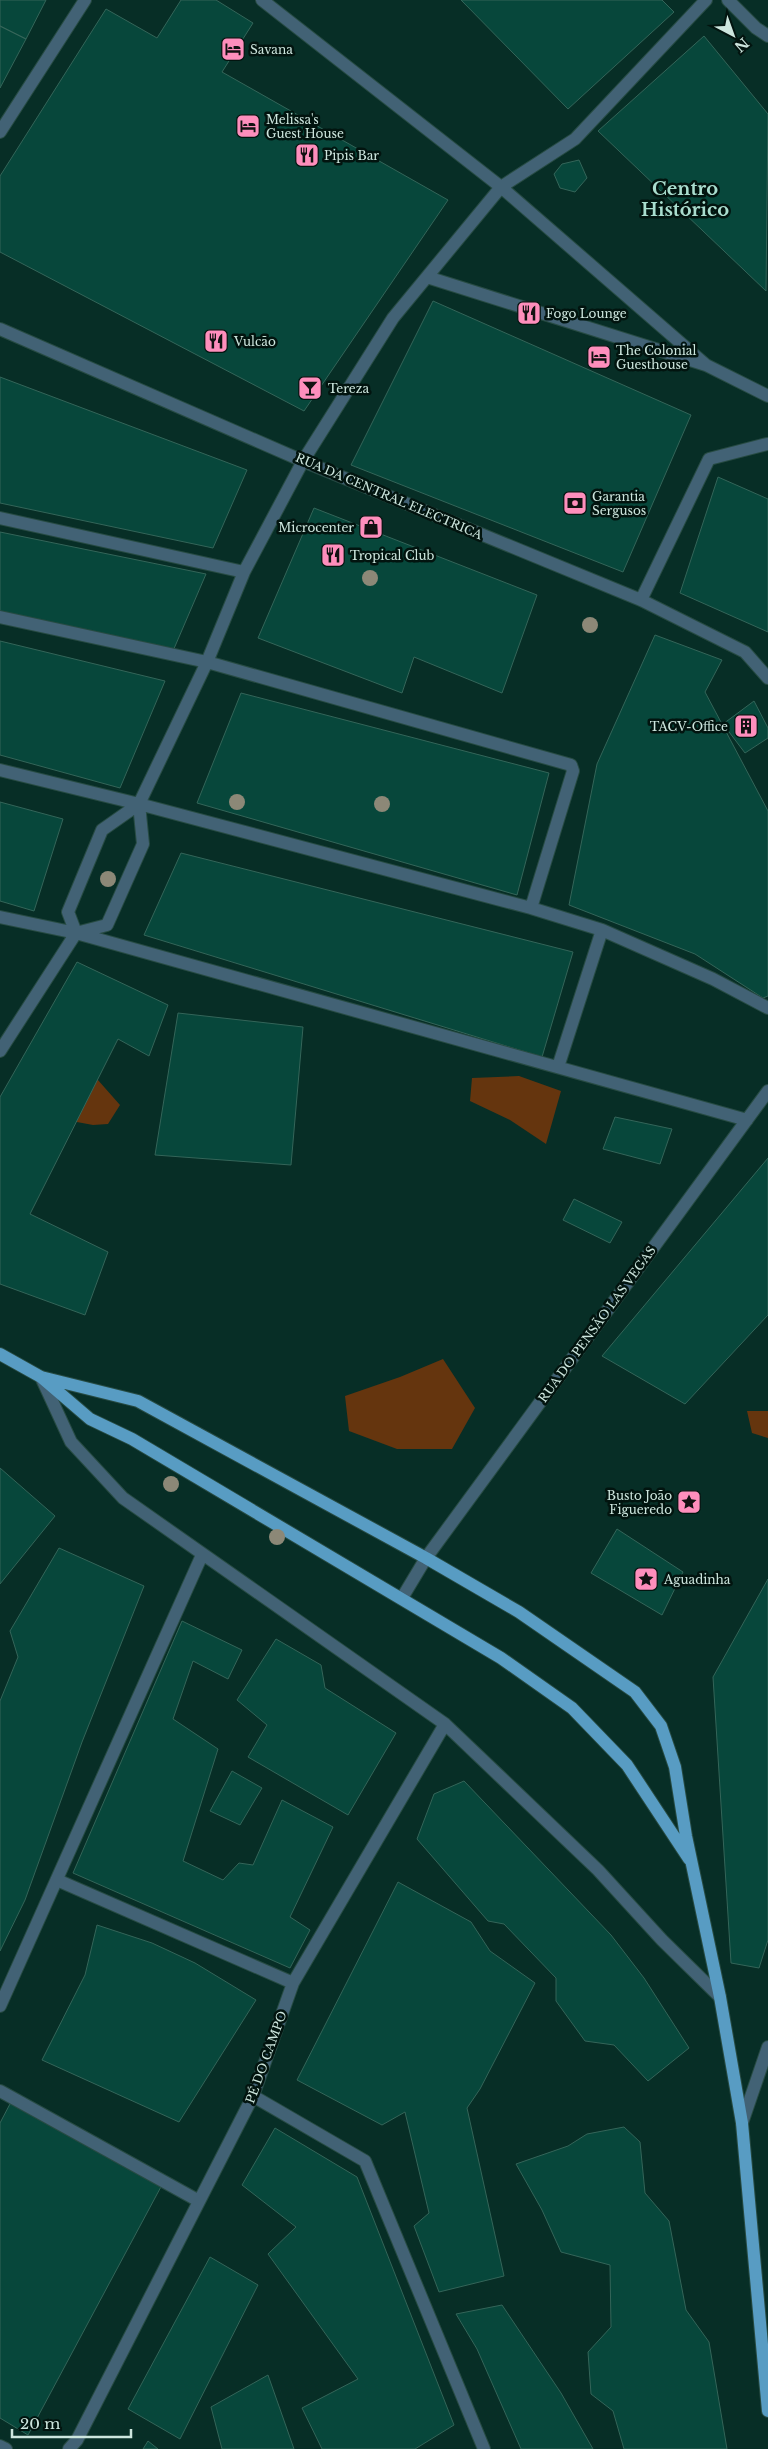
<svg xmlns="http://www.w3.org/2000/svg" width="768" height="2449" font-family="'Libre Baskerville',serif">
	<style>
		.green { fill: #65350e }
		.building { fill: #07473b; stroke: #346559 }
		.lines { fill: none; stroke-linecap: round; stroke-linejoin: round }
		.minor-casing { stroke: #274b43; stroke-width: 14 }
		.major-casing { stroke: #274b43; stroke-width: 14 }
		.minor { stroke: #426275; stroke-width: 12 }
		.major { stroke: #589cc3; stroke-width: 12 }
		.tree { fill: #8c8877 }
		.labels { text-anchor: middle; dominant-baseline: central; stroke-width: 5; stroke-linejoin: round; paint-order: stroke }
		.poi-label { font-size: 12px; fill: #cde6de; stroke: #02140f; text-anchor: start }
		.street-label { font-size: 12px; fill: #cde6de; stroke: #02140f }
		.district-label { font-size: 18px; font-weight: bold; fill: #a9ddce; stroke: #02140f }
	</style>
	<rect width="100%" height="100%" fill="#072e26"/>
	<!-- green -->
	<path class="green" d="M75 1054 120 1105 108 1124 93 1125 50 1117Z
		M519 1076 561 1091 546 1144 510 1120 470 1101 472 1078Z
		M443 1359 475 1408 452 1449H397L349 1431 345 1396 400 1377Z
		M747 1411H768V1438L752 1433Z"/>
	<!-- building -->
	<path class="building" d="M0 0H46L26 39 0 26Z
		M181 0H216L253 23 222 72 448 200 304 411 0 252V176L106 9 157 38Z
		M461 0H662L674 12 568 109Z
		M0 26 26 39 0 88Z
		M704 36 768 114 766 291 598 131Z
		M579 160 587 178 575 192 560 188 554 174 562 164Z
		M433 301 691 415 623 572 351 465Z
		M0 377 247 470 213 548 0 503Z
		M718 477 768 499V632L680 593Z
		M314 508 537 595 502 693 414 657 402 693 258 638Z
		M0 532 206 574 173 651 0 612Z
		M655 635 722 660 705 692 768 811V996L763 998 695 954 569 905 597 764Z
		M0 641 165 681 120 788 0 755Z
		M241 693 549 773 517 895 197 803Z
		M754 701 768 728V738L745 753 723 724Z
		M0 802 63 819 34 911 0 901Z
		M181 853 573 952 542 1057 144 935Z
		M77 962 168 1005 149 1056 118 1039 30 1214 108 1252 85 1315 0 1284V1097Z
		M178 1013 303 1027 291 1165 155 1155Z
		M615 1117 672 1129 660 1164 603 1149Z
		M768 1158V1315L685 1404 602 1356Z
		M574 1199 622 1222 610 1243 563 1220Z
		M0 1468 55 1516 0 1584Z
		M617 1529 683 1572 662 1615 591 1573Z
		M59 1548 144 1586 82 1742 25 1900 0 1951V1701L18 1657 10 1631Z
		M768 1579V1940L759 1968 731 1963 713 1677Z
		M182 1621 242 1650 228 1679 193 1661 173 1719 218 1749 183 1861 223 1880 239 1863 253 1865 282 1800 333 1827 290 1917 310 1930 290 1968 73 1873Z
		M276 1639 321 1665 325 1688 396 1733 348 1815 248 1757 267 1725 237 1700Z
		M232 1771 262 1788 240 1825 210 1811Z
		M464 1781 611 1935 644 1978 689 2048 648 2081 614 2045 585 2041 556 2001V1978L504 1924 488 1921 417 1839 434 1794Z
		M398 1882 471 1922 490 1951 535 1983 480 2089 467 2108 504 2276 439 2292 414 2226 429 2213 405 2112 382 2125 297 2080Z
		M97 1925 152 1943 195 1963 256 2000 179 2122 42 2060 85 1975Z
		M11 2102 163 2183 28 2435 0 2418V2123Z
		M624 2127 640 2142 645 2193 669 2221 686 2310 709 2342 727 2449H624L613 2411 591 2394 588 2352 611 2327 610 2265 561 2252 542 2210 516 2164 568 2146 587 2134Z
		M275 2128 357 2177 454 2425 415 2449H322L302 2408 358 2379 268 2254 296 2227 242 2185Z
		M210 2257 258 2285 180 2439 128 2409Z
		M502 2305 561 2393 593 2449H521L477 2349 456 2314Z
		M268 2375 294 2449H222L211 2407Z
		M148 2441 158 2449H143Z"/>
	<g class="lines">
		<!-- minor casing -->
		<g class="minor-casing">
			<path id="minor" d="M262 0 501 187 706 365
				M728 0 756 28 768 36
				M0 132 85 0
				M427 277 706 365 768 396
				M0 329 303 461 641 600 745 652 768 678
				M0 518 244 572
				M641 600 709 459 767 444
				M0 617 207 662 571 765 573 771 531 908
				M0 770 139 804 531 908 602 930 713 979 768 1008
				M0 917 76 933 747 1120
				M76 933 68 912 102 830 139 804
				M0 1051 76 933 107 925 143 844 139 804 207 662 244 572 303 461 393 318 501 187 575 139 706 0
				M558 1067 602 930
				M41 1377 71 1442 123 1498 445 1724 598 1870 662 1940 720 1997
				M402 1598 426 1558 768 1091
				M57 1880 293 1983
				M0 2006 202 1555
				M0 2091 199 2201
				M253 2096 365 2161 484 2449
				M742 2123 768 2047
				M0 2446 6 2449
				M69 2449 77 2440 253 2096 293 1983 445 1724"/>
		</g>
		<!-- major casing -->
		<g class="major-casing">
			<path id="major" d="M0 1354 41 1377 90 1419 132 1439 501 1658 572 1708 627 1765 689 1859
				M41 1377 138 1401 426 1558 519 1612 635 1692 661 1726 675 1767 686 1836 720 1997 742 2123 768 2411"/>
		</g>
		<!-- minor -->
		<use href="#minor" class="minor"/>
		<!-- major -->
		<use href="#major" class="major"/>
	</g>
	<!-- trees -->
	<g class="tree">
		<circle cx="370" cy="578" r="8"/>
		<circle cx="590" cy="625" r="8"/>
		<circle cx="237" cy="802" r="8"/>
		<circle cx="382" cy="804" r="8"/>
		<circle cx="108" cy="879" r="8"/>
		<circle cx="171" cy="1484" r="8"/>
		<circle cx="277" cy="1537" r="8"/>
	</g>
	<!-- icons -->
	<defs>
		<g id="hotel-square" transform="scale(1.25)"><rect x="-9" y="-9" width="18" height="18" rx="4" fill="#fe8ebc" stroke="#02140f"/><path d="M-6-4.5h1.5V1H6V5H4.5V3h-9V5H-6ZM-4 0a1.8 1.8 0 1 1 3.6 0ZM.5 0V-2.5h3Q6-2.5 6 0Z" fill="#111"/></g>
		<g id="restaurant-square" transform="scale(1.25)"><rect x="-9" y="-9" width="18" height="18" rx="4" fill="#fe8ebc" stroke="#02140f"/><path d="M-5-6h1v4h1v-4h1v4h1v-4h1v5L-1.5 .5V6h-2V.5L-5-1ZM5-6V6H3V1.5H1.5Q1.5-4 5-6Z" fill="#111"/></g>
		<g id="bar-square" transform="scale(1.25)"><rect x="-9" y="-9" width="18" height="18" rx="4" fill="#fe8ebc" stroke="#02140f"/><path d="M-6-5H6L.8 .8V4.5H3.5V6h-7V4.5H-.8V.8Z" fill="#111"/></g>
		<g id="bank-square" transform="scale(1.25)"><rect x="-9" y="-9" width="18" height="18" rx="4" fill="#fe8ebc" stroke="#02140f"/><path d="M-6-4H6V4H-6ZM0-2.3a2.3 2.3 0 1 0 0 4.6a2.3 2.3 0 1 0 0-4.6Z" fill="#111"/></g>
		<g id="shop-square" transform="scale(1.25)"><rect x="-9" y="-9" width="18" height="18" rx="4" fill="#fe8ebc" stroke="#02140f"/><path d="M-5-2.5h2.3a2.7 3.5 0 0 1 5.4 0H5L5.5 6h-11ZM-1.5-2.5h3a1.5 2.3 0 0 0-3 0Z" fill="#111"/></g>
		<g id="building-square" transform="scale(1.25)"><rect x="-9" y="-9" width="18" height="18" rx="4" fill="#fe8ebc" stroke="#02140f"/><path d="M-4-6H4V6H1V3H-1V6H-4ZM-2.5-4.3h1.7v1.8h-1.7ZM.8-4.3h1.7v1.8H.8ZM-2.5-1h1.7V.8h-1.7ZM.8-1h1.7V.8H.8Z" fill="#111"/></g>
		<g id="sight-square" transform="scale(1.25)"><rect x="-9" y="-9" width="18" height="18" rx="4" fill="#fe8ebc" stroke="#02140f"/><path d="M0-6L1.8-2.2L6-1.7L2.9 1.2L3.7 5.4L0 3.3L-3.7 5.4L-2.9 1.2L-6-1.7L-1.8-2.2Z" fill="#111"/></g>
	</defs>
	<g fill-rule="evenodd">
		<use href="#hotel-square" x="233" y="49"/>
		<use href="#hotel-square" x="248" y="126"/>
		<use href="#restaurant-square" x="307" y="155"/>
		<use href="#restaurant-square" x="529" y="313"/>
		<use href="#restaurant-square" x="216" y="341"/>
		<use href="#hotel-square" x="599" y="357"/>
		<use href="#bar-square" x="310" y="388"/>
		<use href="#bank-square" x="575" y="503"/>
		<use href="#shop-square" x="371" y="527"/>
		<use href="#restaurant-square" x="333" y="555"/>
		<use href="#building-square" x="746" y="726"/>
		<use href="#sight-square" x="689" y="1502"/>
		<use href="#sight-square" x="646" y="1579"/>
	</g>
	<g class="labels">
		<!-- poi labels -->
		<g class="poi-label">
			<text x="250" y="49">Savana</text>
			<text x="266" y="119">Melissa's<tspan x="266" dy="14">Guest House</tspan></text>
			<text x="324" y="155">Pipis Bar</text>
			<text x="546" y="313">Fogo Lounge</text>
			<text x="234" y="341">Vulcão</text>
			<text x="616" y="350">The Colonial<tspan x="616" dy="14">Guesthouse</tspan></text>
			<text x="328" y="388">Tereza</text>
			<text x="592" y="496">Garantia<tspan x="592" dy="14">Sergusos</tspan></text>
			<text x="354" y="527" text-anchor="end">Microcenter</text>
			<text x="350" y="555">Tropical Club</text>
			<text x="728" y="726" text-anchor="end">TACV-Office</text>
			<text x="672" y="1495" text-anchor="end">Busto João<tspan x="672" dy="14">Figueredo</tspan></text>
			<text x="664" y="1579">Aguadinha</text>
		</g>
		<!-- street labels -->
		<g class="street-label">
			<text transform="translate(389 496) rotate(23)">RUA DA CENTRAL ELECTRICA</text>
			<text transform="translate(597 1324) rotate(-54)">RUA DO PENSÃO LAS VEGAS</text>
			<text transform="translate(266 2057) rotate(-70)">PÉ DO CAMPO</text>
		</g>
		<!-- district labels -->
		<g class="district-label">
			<text x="685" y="189">Centro<tspan x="685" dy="21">Histórico</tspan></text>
		</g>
	</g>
	<!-- north arrow -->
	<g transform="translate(733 35) rotate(139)" stroke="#02140f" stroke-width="4" paint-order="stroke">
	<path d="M0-4L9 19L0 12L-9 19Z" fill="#cde6de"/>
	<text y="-8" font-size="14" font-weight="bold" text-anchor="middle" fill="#cde6de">N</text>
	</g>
	<!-- scale -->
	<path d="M12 2429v8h119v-8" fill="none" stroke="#cde6de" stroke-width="2.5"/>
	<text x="20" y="2429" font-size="15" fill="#cde6de" stroke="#02140f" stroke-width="4" paint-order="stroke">20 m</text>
</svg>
